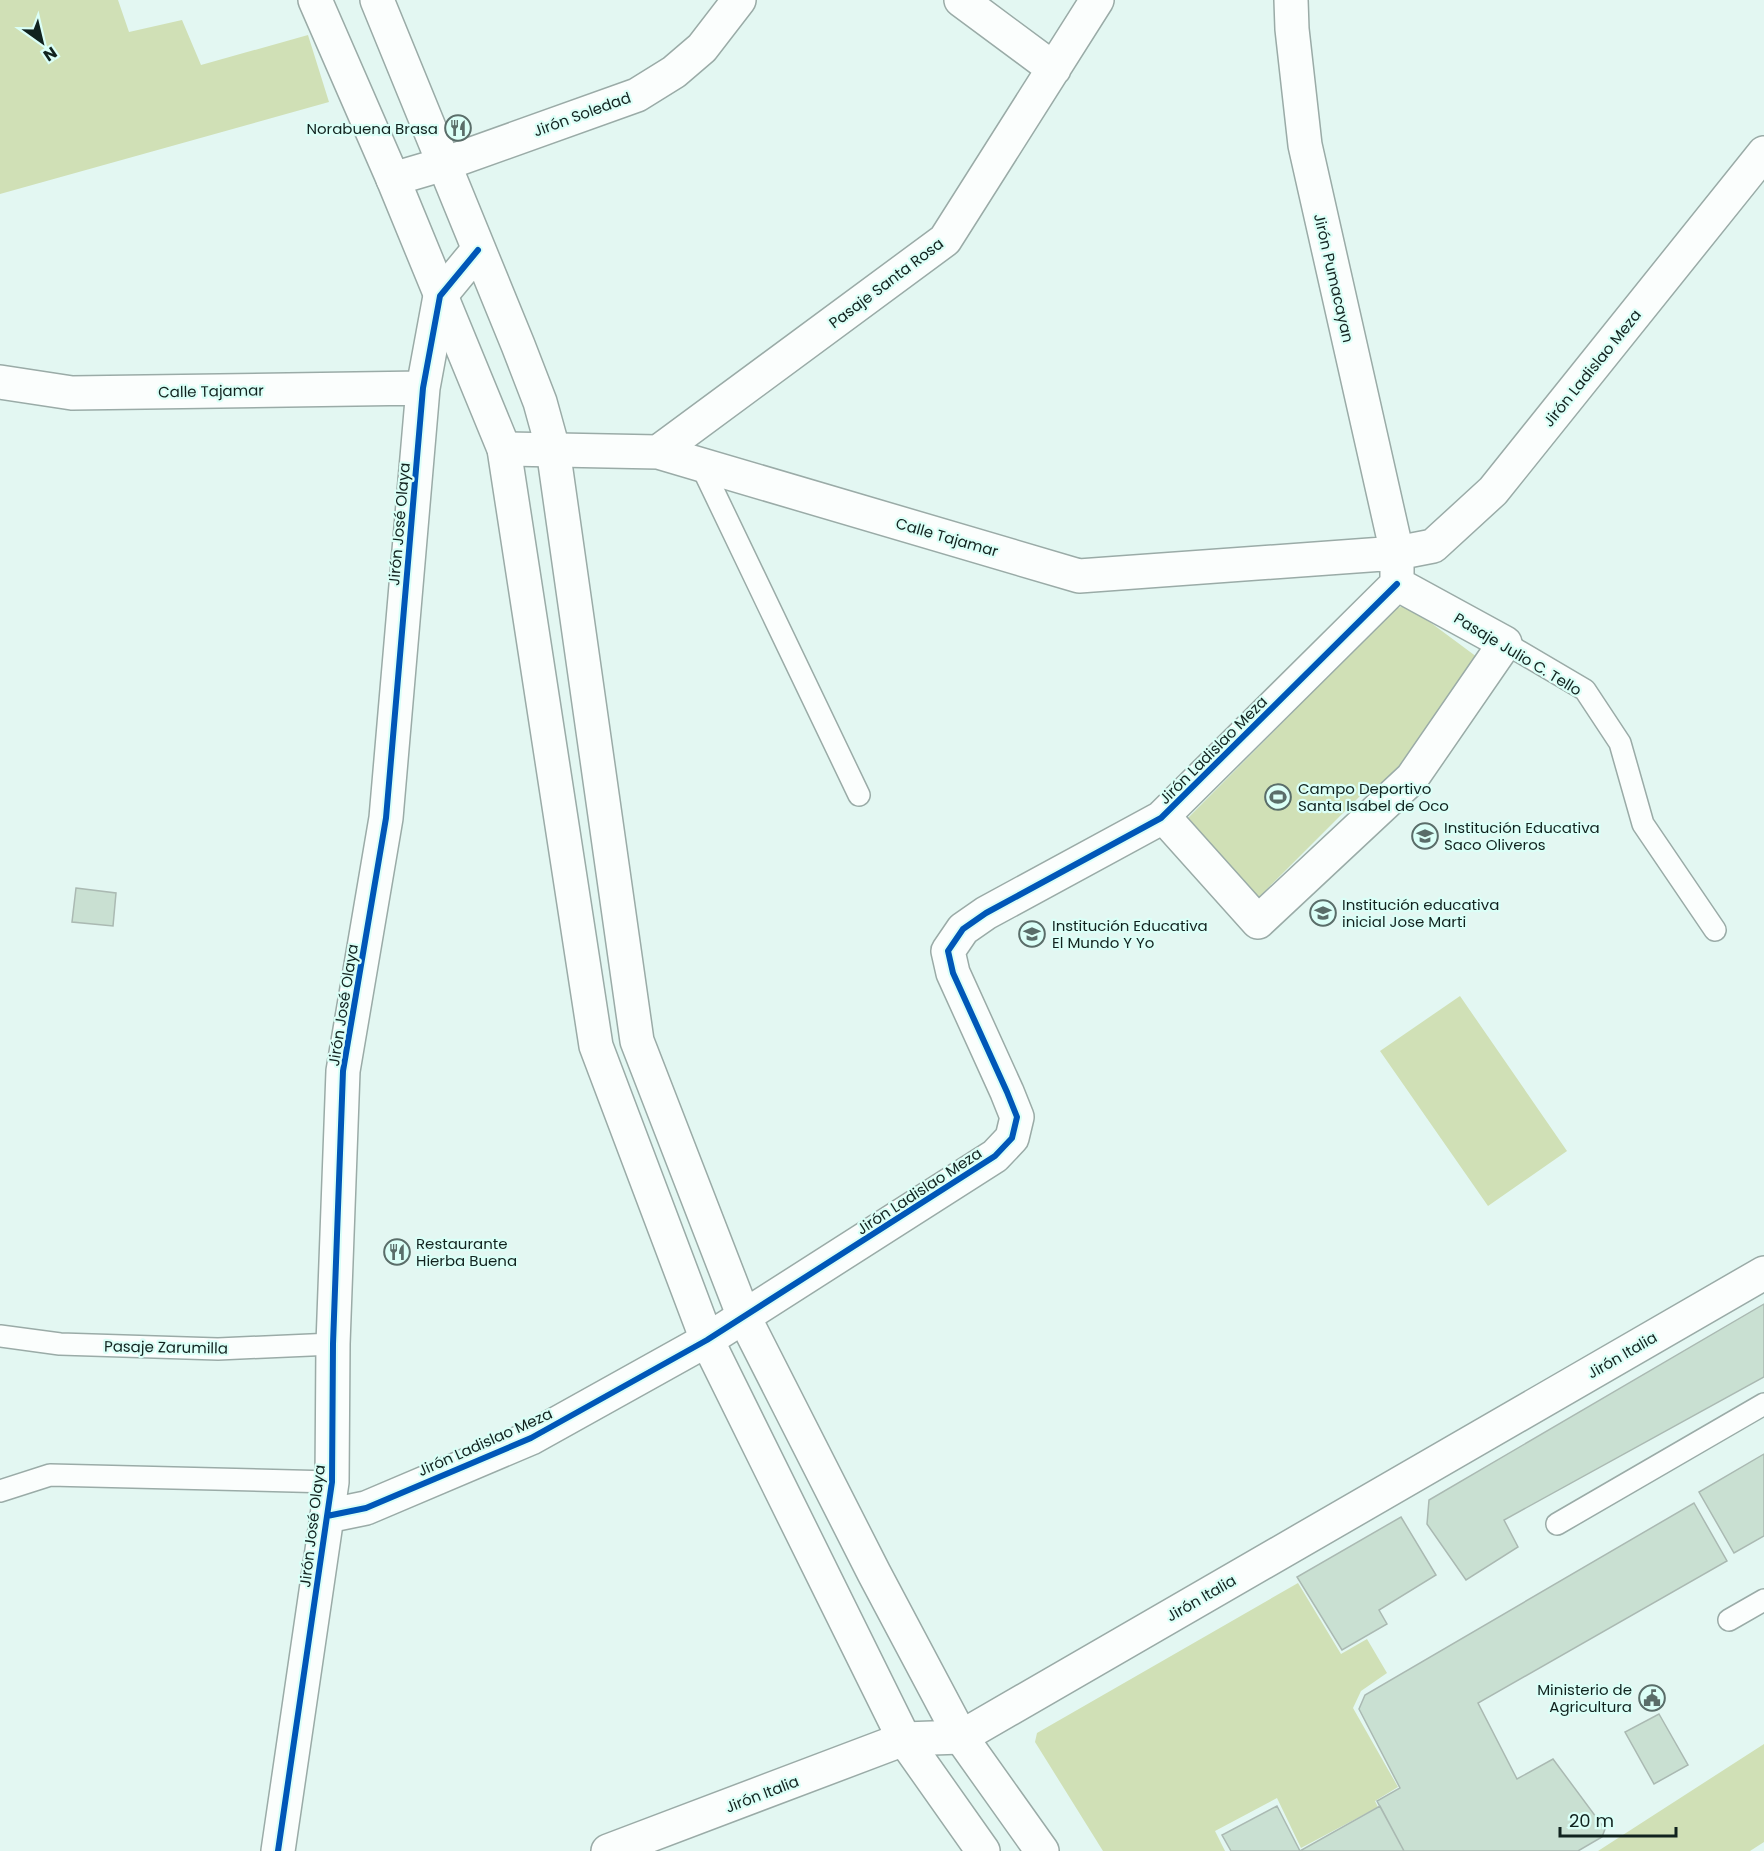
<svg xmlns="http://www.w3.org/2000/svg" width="1764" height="1851" font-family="Poppins,sans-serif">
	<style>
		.green { fill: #d0e0b6 }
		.building { fill: #c9e0d2; stroke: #aab9b2; stroke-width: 1.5 }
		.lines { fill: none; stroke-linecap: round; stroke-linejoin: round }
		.service-casing { stroke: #9aaba7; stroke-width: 24 }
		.minor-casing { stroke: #9aaba7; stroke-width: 36 }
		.primary-casing { stroke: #9aaba7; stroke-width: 36 }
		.service { stroke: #fbfefd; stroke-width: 21 }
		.minor { stroke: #fbfefd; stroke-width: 33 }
		.primary { stroke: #fbfefd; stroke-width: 33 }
		.cycleway-casing { stroke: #dbfff7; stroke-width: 10 }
		.cycleway { stroke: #0057b8; stroke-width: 6 }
		.labels { text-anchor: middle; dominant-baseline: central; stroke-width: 4.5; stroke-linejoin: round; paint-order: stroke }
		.street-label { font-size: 15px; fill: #11231f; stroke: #dbfff7 }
		.poi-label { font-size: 15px; fill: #11231f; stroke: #dbfff7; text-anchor: start }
	</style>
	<rect width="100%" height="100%" fill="#e3f7f2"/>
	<!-- green -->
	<path class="green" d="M0 0H118L129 32 182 20 201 65 308 35 329 102 0 194Z
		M1403 606 1423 617 1481 660 1383 794 1372 784 1257 899 1182 824 1296 709 1295 703 1390 611Z
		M1460 996 1567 1151 1488 1206 1380 1051Z
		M1298 1583 1341 1654 1367 1639 1387 1673 1361 1691 1353 1708 1398 1787 1375 1801 1378 1807 1301 1848 1277 1798 1215 1831 1225 1851H1103L1035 1742 1037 1733Z
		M1764 1744V1842L1750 1851H1598Z"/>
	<!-- building -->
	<path class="building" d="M76 888 116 893 113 926 72 922Z
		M1764 1304V1377L1504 1520 1518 1547 1466 1580 1427 1524 1429 1500Z
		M1764 1454V1536L1734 1553 1699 1492Z
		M1694 1503 1727 1561 1478 1703 1517 1779 1553 1759 1605 1829 1602 1837 1578 1851H1404L1377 1801 1400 1788 1359 1709 1365 1695Z
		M1401 1517 1436 1575 1379 1610 1387 1624 1342 1650 1297 1577Z
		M1659 1714 1688 1765 1654 1784 1625 1732Z
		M1277 1806 1300 1851 1380 1806 1404 1851H1231L1222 1835Z"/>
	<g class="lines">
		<!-- service casing -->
		<g class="service-casing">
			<path id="service" d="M701 465 859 795
				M1505 643 1585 690 1620 743 1643 824 1715 930
				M0 1336 60 1344 218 1349 333 1344
				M0 1491 50 1475 332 1482
				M1557 1524 1764 1404
				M1729 1620 1764 1600"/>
		</g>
		<!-- minor casing -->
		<g class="minor-casing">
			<path id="minor" d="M961 0 1054 69
				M393 179 444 164 637 95 674 72 702 48 739 0
				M0 382 72 393 423 388
				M504 449 658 452 1079 576 1397 553 1433 546 1493 491 1764 153
				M658 452 945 240 1097 0
				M1163 816 1258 922 1412 778 1505 643 1397 584V553L1305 145 1292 29 1291 0
				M327 1516 366 1508 531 1438 707 1340 995 1156 1012 1138 1017 1117 1007 1092 953 973 948 951 963 929 986 913 1161 818 1397 584
				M278 1851 332 1482 333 1344 343 1071 386 818 423 388 440 296 478 250
				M608 1851 904 1739 961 1737 1764 1273"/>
		</g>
		<!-- primary casing -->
		<g class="primary-casing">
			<path id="primary" d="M315 0 393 179 504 449 596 1046 707 1340 904 1739 983 1851
				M377 0 518 345 540 402 553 449 637 1041 744 1317 874 1573 961 1737 1042 1851"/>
		</g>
		<!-- service -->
		<use href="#service" class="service"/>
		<!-- minor -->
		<use href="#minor" class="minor"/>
		<!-- primary -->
		<use href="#primary" class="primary"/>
		<!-- cycleway casing -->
		<g class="cycleway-casing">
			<path id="cycleway" d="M327 1516 366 1508 531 1438 707 1340 995 1156 1012 1138 1017 1117 1007 1092 953 973 948 951 963 929 986 913 1161 818 1397 584
				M278 1851 332 1482 333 1344 343 1071 386 818 423 388 440 296 478 250"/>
		</g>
		<!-- cycleway -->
		<use href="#cycleway" class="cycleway"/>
	</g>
	<!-- icons -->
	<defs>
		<g id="restaurant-ring" transform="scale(1.35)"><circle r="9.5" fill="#dbfff7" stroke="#5a6d69" stroke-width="1.5"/><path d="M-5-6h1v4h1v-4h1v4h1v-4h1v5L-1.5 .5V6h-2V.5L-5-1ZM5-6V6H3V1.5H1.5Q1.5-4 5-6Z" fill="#5a6d69"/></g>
		<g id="stadium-ring" transform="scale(1.35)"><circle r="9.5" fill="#dbfff7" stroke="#5a6d69" stroke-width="1.5"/><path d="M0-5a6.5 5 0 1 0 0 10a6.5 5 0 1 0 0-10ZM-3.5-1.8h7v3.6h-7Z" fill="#5a6d69"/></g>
		<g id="school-ring" transform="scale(1.35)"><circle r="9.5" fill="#dbfff7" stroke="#5a6d69" stroke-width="1.5"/><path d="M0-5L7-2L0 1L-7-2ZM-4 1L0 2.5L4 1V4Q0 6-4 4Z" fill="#5a6d69"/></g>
		<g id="civic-ring" transform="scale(1.35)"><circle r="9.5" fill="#dbfff7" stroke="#5a6d69" stroke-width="1.5"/><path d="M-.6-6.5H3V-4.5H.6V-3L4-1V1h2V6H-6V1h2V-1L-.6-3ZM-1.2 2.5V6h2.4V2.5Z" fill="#5a6d69"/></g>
	</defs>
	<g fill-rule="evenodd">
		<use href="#restaurant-ring" x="458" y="128"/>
		<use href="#stadium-ring" x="1278" y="797"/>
		<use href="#school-ring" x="1425" y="836"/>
		<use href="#school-ring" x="1323" y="913"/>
		<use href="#school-ring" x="1032" y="934"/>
		<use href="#restaurant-ring" x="397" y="1252"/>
		<use href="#civic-ring" x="1652" y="1698"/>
	</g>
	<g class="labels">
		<!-- street labels -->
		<g class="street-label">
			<text transform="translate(582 114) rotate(-20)">Jirón Soledad</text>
			<text transform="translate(1334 278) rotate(77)">Jirón Pumacayan</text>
			<text transform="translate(886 283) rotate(-37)">Pasaje Santa Rosa</text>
			<text transform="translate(1592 368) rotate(-51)">Jirón Ladislao Meza</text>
			<text transform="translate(211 391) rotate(-1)">Calle Tajamar</text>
			<text transform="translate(399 524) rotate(-85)">Jirón José Olaya</text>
			<text transform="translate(947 537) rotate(16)">Calle Tajamar</text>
			<text transform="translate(1518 654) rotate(31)">Pasaje Julio C. Tello</text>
			<text transform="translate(1213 750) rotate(-45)">Jirón Ladislao Meza</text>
			<text transform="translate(343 1005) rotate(-81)">Jirón José Olaya</text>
			<text transform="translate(919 1191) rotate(-33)">Jirón Ladislao Meza</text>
			<text transform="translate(166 1347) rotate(1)">Pasaje Zarumilla</text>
			<text transform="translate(1622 1355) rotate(-30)">Jirón Italia</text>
			<text transform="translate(485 1442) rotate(-24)">Jirón Ladislao Meza</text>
			<text transform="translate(312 1526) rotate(-83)">Jirón José Olaya</text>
			<text transform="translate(1201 1598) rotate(-30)">Jirón Italia</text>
			<text transform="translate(762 1794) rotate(-21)">Jirón Italia</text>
		</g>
		<!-- poi labels -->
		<g class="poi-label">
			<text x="438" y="128" text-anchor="end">Norabuena Brasa</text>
			<text x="1298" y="788">Campo Deportivo<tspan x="1298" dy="17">Santa Isabel de Oco</tspan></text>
			<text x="1444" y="827">Institución Educativa<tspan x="1444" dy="17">Saco Oliveros</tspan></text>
			<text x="1342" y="904">Institución educativa<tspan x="1342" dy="17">inicial Jose Marti</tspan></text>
			<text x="1052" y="925">Institución Educativa<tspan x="1052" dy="17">El Mundo Y Yo</tspan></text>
			<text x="416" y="1243">Restaurante<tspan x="416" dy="17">Hierba Buena</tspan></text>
			<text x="1632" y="1689" text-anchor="end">Ministerio de<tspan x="1632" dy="17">Agricultura</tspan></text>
		</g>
	</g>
	<!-- north arrow -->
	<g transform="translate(42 42) rotate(146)" stroke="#dbfff7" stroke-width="4.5" paint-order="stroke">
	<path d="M0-4.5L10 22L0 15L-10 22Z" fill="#11231f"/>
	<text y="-9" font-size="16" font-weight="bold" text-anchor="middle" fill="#11231f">N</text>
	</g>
	<!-- scale -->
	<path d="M1560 1827v9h116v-9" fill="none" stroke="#11231f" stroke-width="3"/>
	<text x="1569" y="1827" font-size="18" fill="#11231f" stroke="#dbfff7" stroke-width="4.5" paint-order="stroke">20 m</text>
</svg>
